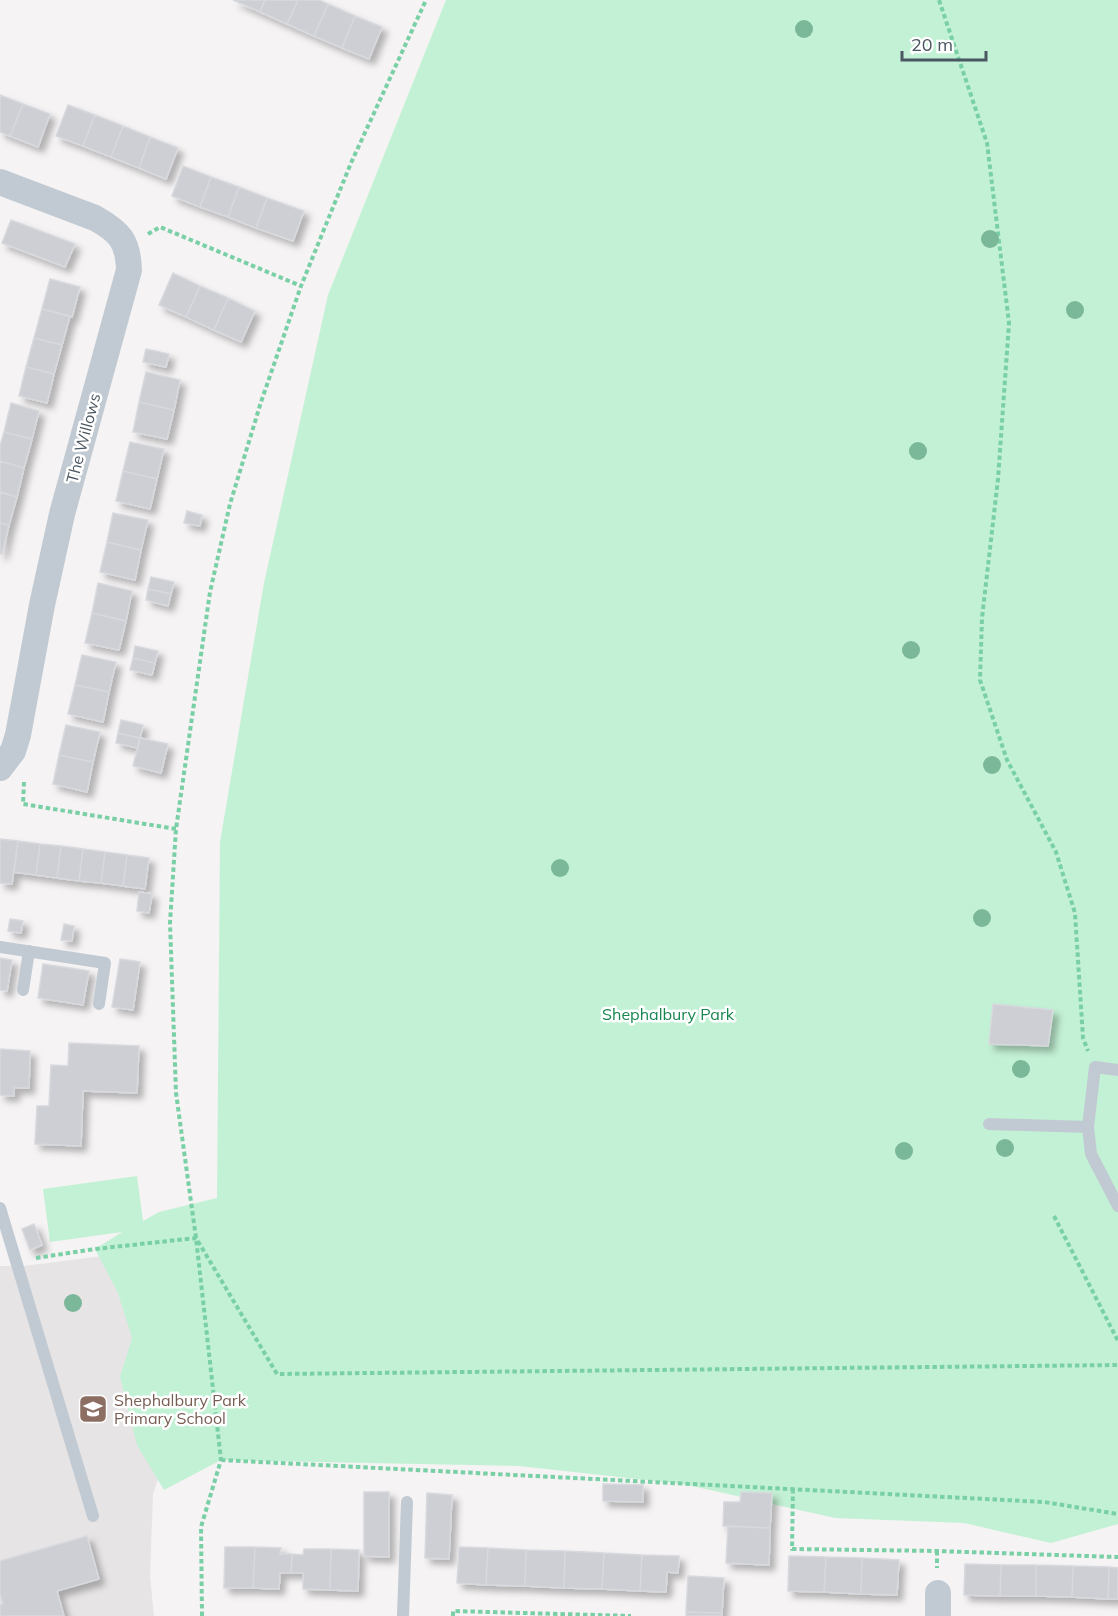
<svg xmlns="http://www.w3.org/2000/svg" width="1118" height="1616" font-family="Mulish,sans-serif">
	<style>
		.education { fill: #e6e4e5 }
		.green { fill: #c3f1d5 }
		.building { fill: #cdcfd5; stroke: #d7d9de; stroke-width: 1.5; filter: url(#shadow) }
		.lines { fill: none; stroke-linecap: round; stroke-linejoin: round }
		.path { stroke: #7ad0a6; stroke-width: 4; stroke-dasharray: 4.5 3; stroke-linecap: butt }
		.service { stroke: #c1cad2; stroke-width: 12 }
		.minor { stroke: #c1cad2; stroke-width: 26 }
		.tree { fill: #7bb799 }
		.labels { text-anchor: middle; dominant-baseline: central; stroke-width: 5; stroke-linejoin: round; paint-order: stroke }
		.street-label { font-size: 16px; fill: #4a5661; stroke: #fff }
		.park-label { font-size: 16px; fill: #17864f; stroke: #fff }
		.education-label { font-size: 16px; fill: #785e54; stroke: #fff; text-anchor: start }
	</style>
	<defs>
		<filter id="shadow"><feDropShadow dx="5.5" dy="5.5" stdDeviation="3" flood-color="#0004"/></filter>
	</defs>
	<rect width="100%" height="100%" fill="#f5f3f3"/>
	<!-- education -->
	<path class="education" d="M172 1247V1438L153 1494 150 1576 154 1616H0V1266H24Z"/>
	<!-- green -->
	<path class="green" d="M446 0H1118V1524L1051 1543 964 1523 835 1518 683 1484 519 1466 221 1460 164 1490 137 1445 120 1377 132 1338 118 1293 95 1249 122 1232 50 1242 43 1189 137 1176 143 1221 159 1212 217 1198 220 842 264 583 328 295Z"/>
	<!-- building -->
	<path class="building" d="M233 0H265L260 12Z
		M265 0H298L287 24 260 12Z
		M298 0H319L328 4 314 36 287 24Z
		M328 4 355 16 342 48 314 36Z
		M355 16 382 27 369 59 342 48Z
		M0 95 23 104 10 136 0 132Z
		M23 104 50 114 38 147 10 136Z
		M68 105 95 115 83 146 56 136Z
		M95 115 123 126 111 157 83 146Z
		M123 126 150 137 139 168 111 157Z
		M150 137 178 148 166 179 139 168Z
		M183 166 211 177 200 207 172 196Z
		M211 177 239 187 228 217 200 207Z
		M239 187 267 198 256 228 228 217Z
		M267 198 304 211 293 241 256 228Z
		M11 220 75 244 65 267 2 243Z
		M173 273 200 286 186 317 159 305Z
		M50 279 80 287 72 317 42 309Z
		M200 286 228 298 214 330 186 317Z
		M228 298 255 311 241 342 214 330Z
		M42 309 70 316 62 345 34 338Z
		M34 338 62 345 54 374 26 367Z
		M146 349 169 354 166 367 143 362Z
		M26 367 54 374 47 403 19 396Z
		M146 372 180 380 174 410 139 402Z
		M139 402 174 410 167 439 133 432Z
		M11 403 39 411 32 439 4 432Z
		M4 432 32 439 24 468 0 461V446Z
		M130 442 164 449 157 479 123 471Z
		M0 461 24 468 17 497 0 492Z
		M123 471 157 479 150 509 116 501Z
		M0 492 17 497 9 525 0 523Z
		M187 511 202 515 200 526 184 523Z
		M113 513 148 520 141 550 107 542Z
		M0 523 9 525 2 554H0Z
		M107 542 141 550 135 580 100 572Z
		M151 577 174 582 171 594 148 589Z
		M98 583 132 591 126 621 92 613Z
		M148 589 171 594 168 606 146 600Z
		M92 613 126 621 119 650 85 643Z
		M135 646 158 651 155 663 133 658Z
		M82 655 116 662 109 692 75 685Z
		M133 658 155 663 152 675 130 670Z
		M75 685 109 692 103 722 68 714Z
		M121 720 143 725 140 738 118 733Z
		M66 725 100 732 93 762 59 755Z
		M118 733 140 738 138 748 116 743Z
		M140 738 168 744 161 773 133 766Z
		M59 755 93 762 87 792 53 784Z
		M0 839 18 841 12 884 0 883Z
		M18 841 40 844 36 875 14 872Z
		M40 844 61 846 57 878 36 875Z
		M61 846 83 849 79 881 57 878Z
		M83 849 105 852 101 883 79 881Z
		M105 852 127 855 123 886 101 883Z
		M127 855 149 858 145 889 123 886Z
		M139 892 152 894 149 913 137 911Z
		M10 919 23 921 21 933 8 931Z
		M64 924 74 926 72 941 61 940Z
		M0 958 12 960 7 991 0 990Z
		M120 959 140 962 133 1010 112 1007Z
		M43 964 89 971 83 1005 38 998Z
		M993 1004 1053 1010 1048 1046 989 1044Z
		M69 1043 139 1046 137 1093 83 1091 81 1146 35 1144 37 1106H49L51 1065 68 1066Z
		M0 1049 30 1051 29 1088H14V1096L0 1095Z
		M34 1224 42 1245 30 1250 22 1229Z
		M603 1484 643 1485V1502L603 1501Z
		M364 1492H389V1557L364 1556Z
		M741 1492 772 1493 770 1528 723 1526 724 1502H740Z
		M427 1493 452 1495 449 1559 425 1558Z
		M728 1526 770 1528 769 1565 726 1563Z
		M87 1536 99 1579 57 1591 64 1616H0V1605L3 1604 0 1594V1561Z
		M225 1547H255L253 1588H224Z
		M255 1547 281 1548 280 1554H292L291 1573H280L279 1589 253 1588Z
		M459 1547 488 1548 486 1585 457 1583Z
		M488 1548 526 1550 525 1586 486 1585Z
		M304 1549H331L330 1590 303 1589V1573H291L292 1554 303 1555Z
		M331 1549 359 1550 358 1591 330 1590Z
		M526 1550 565 1551 564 1588 525 1586Z
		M565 1551 604 1553 602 1589 564 1588Z
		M604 1553 642 1555 640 1591 602 1589Z
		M642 1555 679 1556 678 1573 667 1572 666 1592 640 1591Z
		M789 1556 826 1557 824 1592 788 1591Z
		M826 1557 862 1558 861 1594 824 1592Z
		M862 1558 899 1560 897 1595 861 1594Z
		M965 1564 1001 1565 1000 1596 964 1595Z
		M1001 1565H1036V1596H1000Z
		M1036 1565 1073 1566 1072 1597 1036 1596Z
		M1073 1566 1109 1567 1108 1599 1072 1597Z
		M1109 1567 1118 1568V1599H1108Z
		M688 1576 724 1578 722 1613 686 1612Z
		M686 1612 722 1613V1616H686Z"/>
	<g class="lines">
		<!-- path -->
		<path class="path" d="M939 0 987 143 1009 323 998 479 982 618 980 680 1007 760 1056 852 1075 913 1083 1038 1088 1051
			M148 234 160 227 301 286
			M24 782 23 804 176 829
			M1054 1216 1118 1341
			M36 1258 95 1249 196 1238 277 1374 1118 1365
			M221 1460 1044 1502 1118 1514
			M793 1489 792 1549 937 1551 1118 1557
			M937 1551V1568
			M202 1616 201 1527 221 1460 196 1238 176 1093 170 923 176 829 210 592 230 504 261 402 301 286 351 163 426 0
			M453 1616V1611L631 1616"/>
		<!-- service -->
		<path class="service" d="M0 947 105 963 99 1004
			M23 990 29 951
			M1118 1070 1095 1067 1088 1127 1091 1154 1118 1206
			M989 1124 1088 1127
			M0 1208 93 1516
			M403 1616 407 1502"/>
		<!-- minor -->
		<path class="minor" d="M0 182 95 218C120 232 128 241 129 270L62 514 42 605 18 735 13 751 0 768
			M938 1593V1616"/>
	</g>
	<!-- trees -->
	<g class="tree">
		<circle cx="804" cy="29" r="9"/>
		<circle cx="990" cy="239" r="9"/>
		<circle cx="1075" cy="310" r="9"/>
		<circle cx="918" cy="451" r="9"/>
		<circle cx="911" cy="650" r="9"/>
		<circle cx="992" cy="765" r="9"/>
		<circle cx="560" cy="868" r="9"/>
		<circle cx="982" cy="918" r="9"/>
		<circle cx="1021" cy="1069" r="9"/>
		<circle cx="1005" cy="1148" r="9"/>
		<circle cx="904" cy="1151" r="9"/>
		<circle cx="73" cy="1303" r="9"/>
	</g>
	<!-- icons -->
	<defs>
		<g id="school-square" transform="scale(1.5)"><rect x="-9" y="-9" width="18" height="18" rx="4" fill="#8d6e63" stroke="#fff"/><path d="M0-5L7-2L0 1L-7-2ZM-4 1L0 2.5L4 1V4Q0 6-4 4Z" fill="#fff"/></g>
	</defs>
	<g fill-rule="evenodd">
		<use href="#school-square" x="93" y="1409"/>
	</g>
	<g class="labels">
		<!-- street labels -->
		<g class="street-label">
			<text transform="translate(83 438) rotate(-75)">The Willows</text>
		</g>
		<!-- park labels -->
		<g class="park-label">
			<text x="668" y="1014">Shephalbury Park</text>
		</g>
		<!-- education labels -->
		<g class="education-label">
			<text x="114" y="1400">Shephalbury Park<tspan x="114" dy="18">Primary School</tspan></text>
		</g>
	</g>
	<!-- scale -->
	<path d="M902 51v9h84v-9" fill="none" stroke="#4a5661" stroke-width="3"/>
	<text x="911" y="51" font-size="18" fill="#4a5661" stroke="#ffffff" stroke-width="4.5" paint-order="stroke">20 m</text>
</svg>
